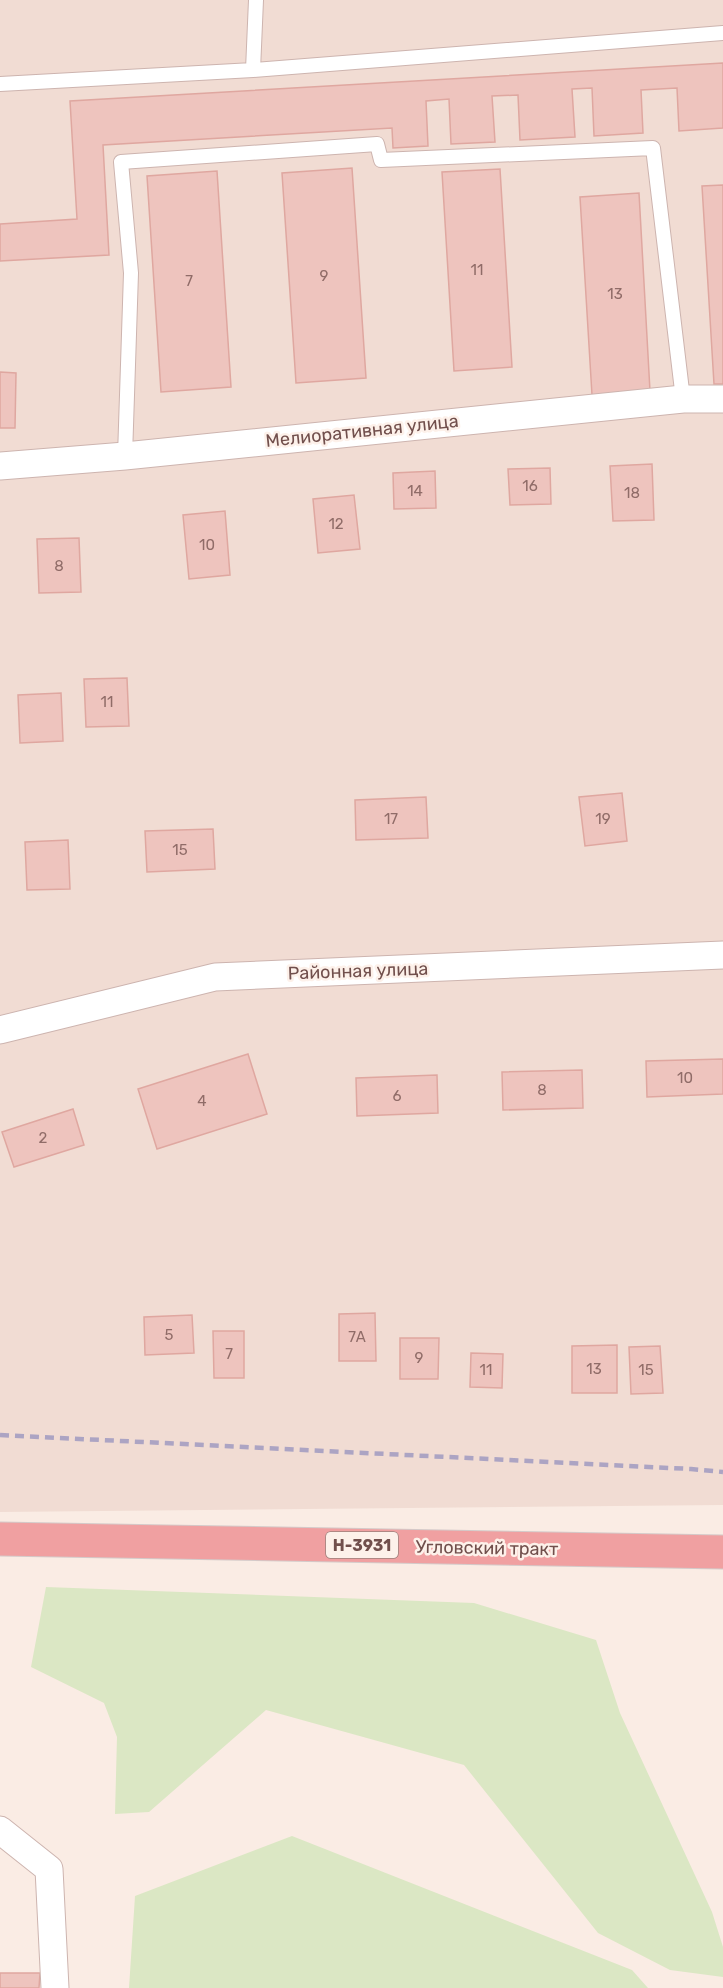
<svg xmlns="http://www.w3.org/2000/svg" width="723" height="1988" font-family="Rubik,sans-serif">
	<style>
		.residential { fill: #f1dcd3 }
		.green { fill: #dbe7c4 }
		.building { fill: #eec4be; stroke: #dfa7a0; stroke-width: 1.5 }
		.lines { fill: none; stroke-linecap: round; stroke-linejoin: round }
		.lane-casing { stroke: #cdb4af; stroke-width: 16 }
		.street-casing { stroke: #cdb4af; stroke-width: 29 }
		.highway-casing { stroke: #d4cac9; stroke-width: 35 }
		.lane { stroke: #fff; stroke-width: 14 }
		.street { stroke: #fff; stroke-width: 27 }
		.highway { stroke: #f0a0a1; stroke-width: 33 }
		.rail { stroke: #aca4c3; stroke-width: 4.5; stroke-dasharray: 9 6; stroke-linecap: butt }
		.labels { text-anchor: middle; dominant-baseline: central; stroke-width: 5; stroke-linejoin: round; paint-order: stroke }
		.number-label { font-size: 15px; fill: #906c68 }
		.shield { fill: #fdf1ea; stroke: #9b807b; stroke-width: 1.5 }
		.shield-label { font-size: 16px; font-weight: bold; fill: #714f4c }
		.street-label { font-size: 18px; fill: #714f4c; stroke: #fdf1ea }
	</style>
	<rect width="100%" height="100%" fill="#faece4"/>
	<!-- residential -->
	<path class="residential" d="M0 0H723V1505L0 1512Z"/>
	<!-- green -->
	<path class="green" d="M46 1587 474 1603 596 1640 620 1713 712 1912 723 1947V1977L670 1970 598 1933 464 1765 266 1710 149 1812 115 1814 117 1737 104 1703 31 1667Z
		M292 1836 632 1970 648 1988H129L135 1896Z"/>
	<!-- building -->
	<path class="building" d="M723 63V128L679 131 677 88 641 90 643 133 594 136 592 88 572 89 575 137 520 140 518 95 492 96 495 142 451 144 449 99 426 101 428 146 393 148 392 128 103 145 109 255 0 261V224L77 219 70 101Z
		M352 168 366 378 296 383 282 173Z
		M500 169 512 367 454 371 442 172Z
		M217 171 231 387 161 392 147 176Z
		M723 185V384H714L702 186Z
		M639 193 650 391 592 395 580 197Z
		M0 372 16 373 15 428H0Z
		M652 464 654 520 613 521 610 466Z
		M550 468 551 504 510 505 508 469Z
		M435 471 436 508 394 509 393 473Z
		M354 495 360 549 318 553 313 499Z
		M225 511 230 575 189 579 183 515Z
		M79 538 81 592 39 593 37 539Z
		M127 678 129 726 86 727 84 679Z
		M61 693 63 741 20 743 18 695Z
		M622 793 627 841 585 846 579 797Z
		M426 797 428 838 356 840 355 800Z
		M213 829 215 869 147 872 145 831Z
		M68 840 70 889 27 890 25 842Z
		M248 1054 267 1114 157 1149 138 1089Z
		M723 1059V1094L647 1097 646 1061Z
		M582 1070 583 1108 503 1110 502 1072Z
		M437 1075 438 1113 357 1116 356 1078Z
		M73 1109 84 1145 14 1167 2 1132Z
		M375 1313 376 1361H339V1314Z
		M192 1315 194 1353 145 1355 144 1317Z
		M213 1331H244V1378H214Z
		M400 1338H439L438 1379H400Z
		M617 1345V1393H572V1346Z
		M660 1346 663 1393 631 1394 629 1347Z
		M471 1353 503 1354 502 1388 470 1387Z
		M0 1973H40L39 1988H0Z"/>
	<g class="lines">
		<!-- lane casing -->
		<g class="lane-casing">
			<path id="lane" d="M253 70 256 0
				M0 84 253 70 723 33
				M125 456 131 273 121 162 377 144 381 160 653 148 683 399"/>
		</g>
		<!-- street casing -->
		<g class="street-casing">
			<path id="street" d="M0 466 125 456 683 399H723
				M0 1030 215 977 723 955
				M0 1830 49 1869 55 1988"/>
		</g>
		<!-- highway casing -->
		<g class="highway-casing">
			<path id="highway" d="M0 1539 723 1552"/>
		</g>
		<!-- lane -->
		<use href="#lane" class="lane"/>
		<!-- street -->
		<use href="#street" class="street"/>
		<!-- highway -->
		<use href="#highway" class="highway"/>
		<!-- rail -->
		<path class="rail" d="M0 1435 691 1469 723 1472"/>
	</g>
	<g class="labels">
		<!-- number labels -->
		<g class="number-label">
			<text x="477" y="270">11</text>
			<text x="324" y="276">9</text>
			<text x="189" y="281">7</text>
			<text x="615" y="294">13</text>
			<text x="530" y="486">16</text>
			<text x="415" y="491">14</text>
			<text x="632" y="493">18</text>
			<text x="336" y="524">12</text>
			<text x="207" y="545">10</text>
			<text x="59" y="566">8</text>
			<text x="107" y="702">11</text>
			<text x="391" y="819">17</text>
			<text x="603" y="819">19</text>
			<text x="180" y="850">15</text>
			<text x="685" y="1078">10</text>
			<text x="542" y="1090">8</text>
			<text x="397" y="1096">6</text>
			<text x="202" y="1101">4</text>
			<text x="43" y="1138">2</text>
			<text x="169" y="1335">5</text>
			<text x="357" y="1337">7А</text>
			<text x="229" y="1354">7</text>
			<text x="419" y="1358">9</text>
			<text x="594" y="1369">13</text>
			<text x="486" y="1370">11</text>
			<text x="646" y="1370">15</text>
		</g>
		<!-- shield labels -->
		<rect class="shield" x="326" y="1532" width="72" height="26" rx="4.5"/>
		<g class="shield-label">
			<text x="362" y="1545">Н-3931</text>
		</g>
		<!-- street labels -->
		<g class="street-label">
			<text transform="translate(362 431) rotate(-6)">Мелиоративная улица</text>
			<text transform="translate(358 971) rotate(-2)">Районная улица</text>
			<text transform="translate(487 1548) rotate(1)">Угловский тракт</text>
		</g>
	</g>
</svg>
